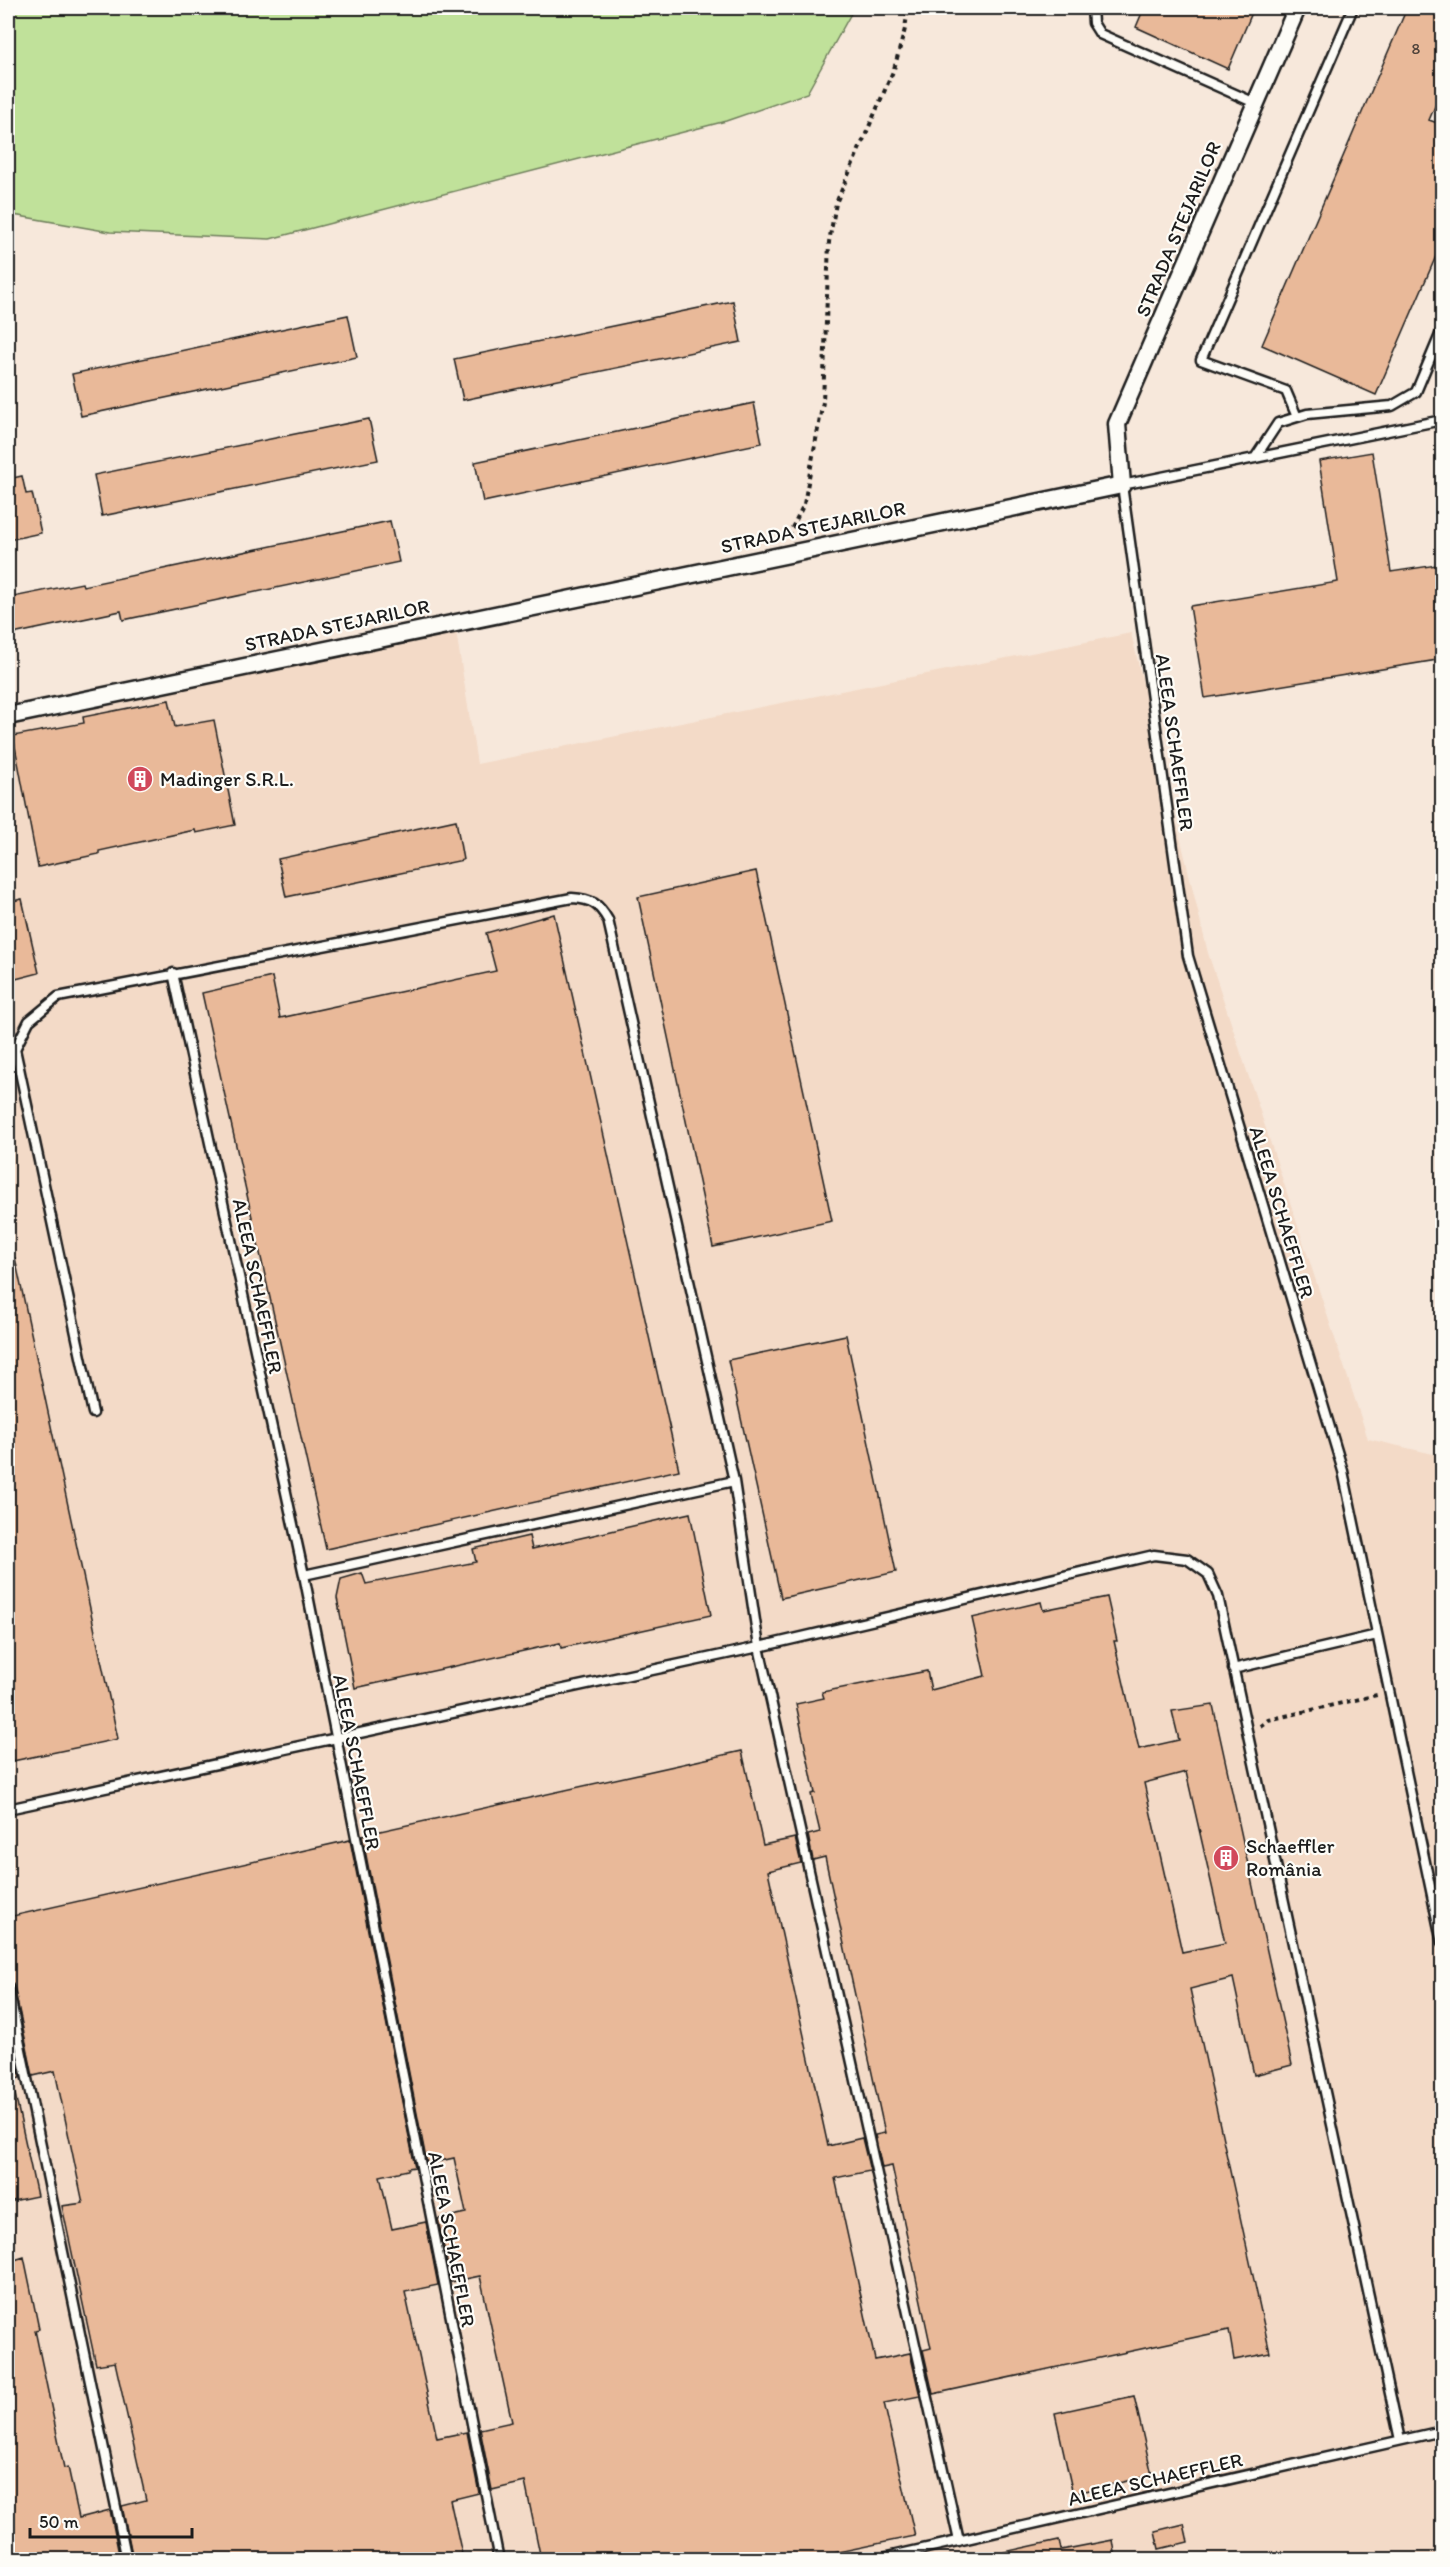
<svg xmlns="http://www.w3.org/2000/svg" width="1450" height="2567" font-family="Itim,sans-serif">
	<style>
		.built { fill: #f3dac7 }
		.green { fill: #c0e19a; stroke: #6e7e5b; stroke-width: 1.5 }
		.building { fill: #e9b999; stroke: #1c1c1c; stroke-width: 1.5; fill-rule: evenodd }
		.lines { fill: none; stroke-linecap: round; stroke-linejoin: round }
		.lane-casing { stroke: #1c1c1c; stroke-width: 13 }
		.street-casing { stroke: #1c1c1c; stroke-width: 21 }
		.path { stroke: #1c1c1c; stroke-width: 4; stroke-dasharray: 4.5 4.5; stroke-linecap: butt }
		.lane { stroke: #fdfcf7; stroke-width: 8 }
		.street { stroke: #fdfcf7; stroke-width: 16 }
		.labels { text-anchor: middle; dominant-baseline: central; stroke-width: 4.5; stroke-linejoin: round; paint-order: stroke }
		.number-label { font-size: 16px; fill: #4f433b }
		.street-label { font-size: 20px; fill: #1c1c1c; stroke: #fdfcf7 }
		.poi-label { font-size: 20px; fill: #1c1c1c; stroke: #fdfcf7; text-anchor: start }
	</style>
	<rect width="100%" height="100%" fill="#f7e8db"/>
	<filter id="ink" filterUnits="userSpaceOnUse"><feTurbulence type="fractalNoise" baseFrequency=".0167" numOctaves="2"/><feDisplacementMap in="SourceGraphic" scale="12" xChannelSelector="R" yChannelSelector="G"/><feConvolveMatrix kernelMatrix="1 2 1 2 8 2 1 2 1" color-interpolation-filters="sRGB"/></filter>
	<g filter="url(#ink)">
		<!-- built -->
		<path class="built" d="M456 631 477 764 1131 633 1208 953 1368 1439 1442 1456V2559H8V727Z"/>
		<!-- green -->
		<path class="green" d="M8 8H854L807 93 726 121 270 239 110 232 8 214Z"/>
		<!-- building -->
		<path class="building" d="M1144 8H1254L1228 69 1136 27Z
			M1407 8H1443V88L1429 120 1443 125V240L1376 395 1262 345Z
			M733 301 741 342 463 400 454 359Z
			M348 315 357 357 81 416 72 374Z
			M754 403 762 443 483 502 475 462Z
			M369 419 378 460 102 516 94 475Z
			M1372 452 1391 572 1443 564V659L1205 698 1190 606 1338 582 1319 461Z
			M22 476 26 494 32 493 41 533 8 540V479Z
			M390 521 399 562 123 620 121 611 8 635V598L82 583 83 586Z
			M169 700 175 727 214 720 235 825 196 833 195 830 99 851V854L38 867 13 736 84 723 83 717Z
			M456 820 463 860 286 897 278 859Z
			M756 871 832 1221 713 1247 638 897Z
			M22 899 39 973 8 981V902Z
			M554 914 679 1470 326 1549 202 993 272 977 280 1018 496 971 486 933Z
			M15 1258 118 1739 8 1762V1259Z
			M846 1335 896 1572 781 1598 728 1360Z
			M690 1513 711 1615 561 1648 560 1643 355 1688 337 1598 341 1579 362 1573 366 1584 476 1562 473 1549 529 1536 532 1549Z
			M1107 1597 1117 1641H1114L1139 1749 1179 1740 1172 1711 1213 1705 1292 2065 1254 2075 1233 1978 1190 1989 1270 2353 1234 2360 1229 2330 933 2394 923 2350 931 2348 892 2166 882 2168 875 2135 885 2133 825 1857 813 1860 808 1835 820 1832 811 1794 815 1793 796 1704 824 1698 822 1692 927 1671 931 1690 985 1676 972 1618 1041 1602 1043 1610ZM1186 1772 1225 1943 1182 1952 1144 1783Z
			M742 1751 763 1845 795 1838 801 1863 768 1871 828 2146 862 2138 870 2171 835 2178 875 2360 910 2353 920 2396 884 2403 915 2536 805 2559H541L525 2482 492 2490 480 2429 512 2422 480 2276 451 2282 438 2219 466 2213 454 2158 427 2164 362 1835Z
			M350 1840 415 2167 408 2168V2170L380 2176 392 2229 426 2222 438 2285 405 2292 437 2438 467 2432 479 2493 450 2500 463 2559H133L122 2506 146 2500 115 2362 96 2365 62 2206 83 2203 55 2071 33 2076 14 1986 9 1981 8 1975V1917Z
			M11 2035 20 2078 8 2081V2036Z
			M15 2094 37 2196 8 2202V2095Z
			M24 2257 39 2329 35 2330 64 2468 68 2467 79 2518 110 2510 120 2559H8V2262Z
			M1134 2396 1152 2475 1073 2494 1055 2413Z
			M1184 2524 1188 2542 1159 2549 1155 2531Z
			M1059 2540 1061 2550 1113 2540 1116 2559H1004V2552Z"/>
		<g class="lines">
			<!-- lane casing -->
			<g class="lane-casing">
				<path id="lane" d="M1092 8 1093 23 1100 34 1255 103
					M1297 417 1286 391 1201 360 1353 8
					M1442 420 1122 485 1188 956 1343 1471 1442 1943
					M1255 458 1278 423 1307 414 1392 406 1416 392 1442 330
					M173 973 304 1575 499 2560
					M93 1413 15 1049 29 1021 58 997 572 898C592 899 599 904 608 920L734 1481 759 1647 1154 1555 1187 1559 1208 1574 1218 1596 1400 2440
					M304 1575 734 1481
					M1233 1669 1377 1635
					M8 1809 759 1647 959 2541
					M8 1987 127 2560
					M874 2560 1442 2431"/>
			</g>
			<!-- street casing -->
			<g class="street-casing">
				<path id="street" d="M8 716 1122 485 1117 424 1297 8"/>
			</g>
			<!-- path -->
			<path class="path" d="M788 536 804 504 823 402 829 242 836 203 894 69 905 29 908 8
				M1260 1726 1268 1720 1377 1695"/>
			<!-- lane -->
			<use href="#lane" class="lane"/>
			<!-- street -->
			<use href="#street" class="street"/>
		</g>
	</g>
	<!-- icons -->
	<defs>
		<g id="building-disc" transform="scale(1.35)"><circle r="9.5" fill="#d1495b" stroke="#fdfcf7"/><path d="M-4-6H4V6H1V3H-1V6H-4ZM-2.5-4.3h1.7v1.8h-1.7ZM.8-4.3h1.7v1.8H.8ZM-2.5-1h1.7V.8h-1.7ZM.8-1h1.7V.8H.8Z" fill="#fff"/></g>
	</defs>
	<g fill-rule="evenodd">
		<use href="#building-disc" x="140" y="779"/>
		<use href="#building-disc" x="1226" y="1858"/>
	</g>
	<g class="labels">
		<!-- number labels -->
		<g class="number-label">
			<text x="1416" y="48">8</text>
		</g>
		<!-- street labels -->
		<g class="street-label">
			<text transform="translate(1178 229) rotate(-67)">STRADA STEJARILOR</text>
			<text transform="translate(813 527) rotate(-12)">STRADA STEJARILOR</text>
			<text transform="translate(337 625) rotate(-12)">STRADA STEJARILOR</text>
			<text transform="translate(1175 742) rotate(82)">ALEEA SCHAEFFLER</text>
			<text transform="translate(1282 1212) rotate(73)">ALEEA SCHAEFFLER</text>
			<text transform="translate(258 1286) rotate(78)">ALEEA SCHAEFFLER</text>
			<text transform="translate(357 1762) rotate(79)">ALEEA SCHAEFFLER</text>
			<text transform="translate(452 2239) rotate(79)">ALEEA SCHAEFFLER</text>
			<text transform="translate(1155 2479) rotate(-13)">ALEEA SCHAEFFLER</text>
		</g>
		<!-- poi labels -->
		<g class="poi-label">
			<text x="160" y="779">Madinger S.R.L.</text>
			<text x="1246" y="1846">Schaeffler<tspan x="1246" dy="23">România</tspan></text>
		</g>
	</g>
	<!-- margin -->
	<rect width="1450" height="2567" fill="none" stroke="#fdfcf7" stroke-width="30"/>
	<rect x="15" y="15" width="1420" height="2537" fill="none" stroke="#1c1c1c" stroke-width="2" filter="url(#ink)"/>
	<!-- scale -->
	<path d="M30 2528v9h162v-9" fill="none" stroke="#1c1c1c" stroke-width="3"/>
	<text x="39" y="2528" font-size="18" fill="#1c1c1c" stroke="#fdfcf7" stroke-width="4.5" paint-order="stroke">50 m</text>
</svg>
